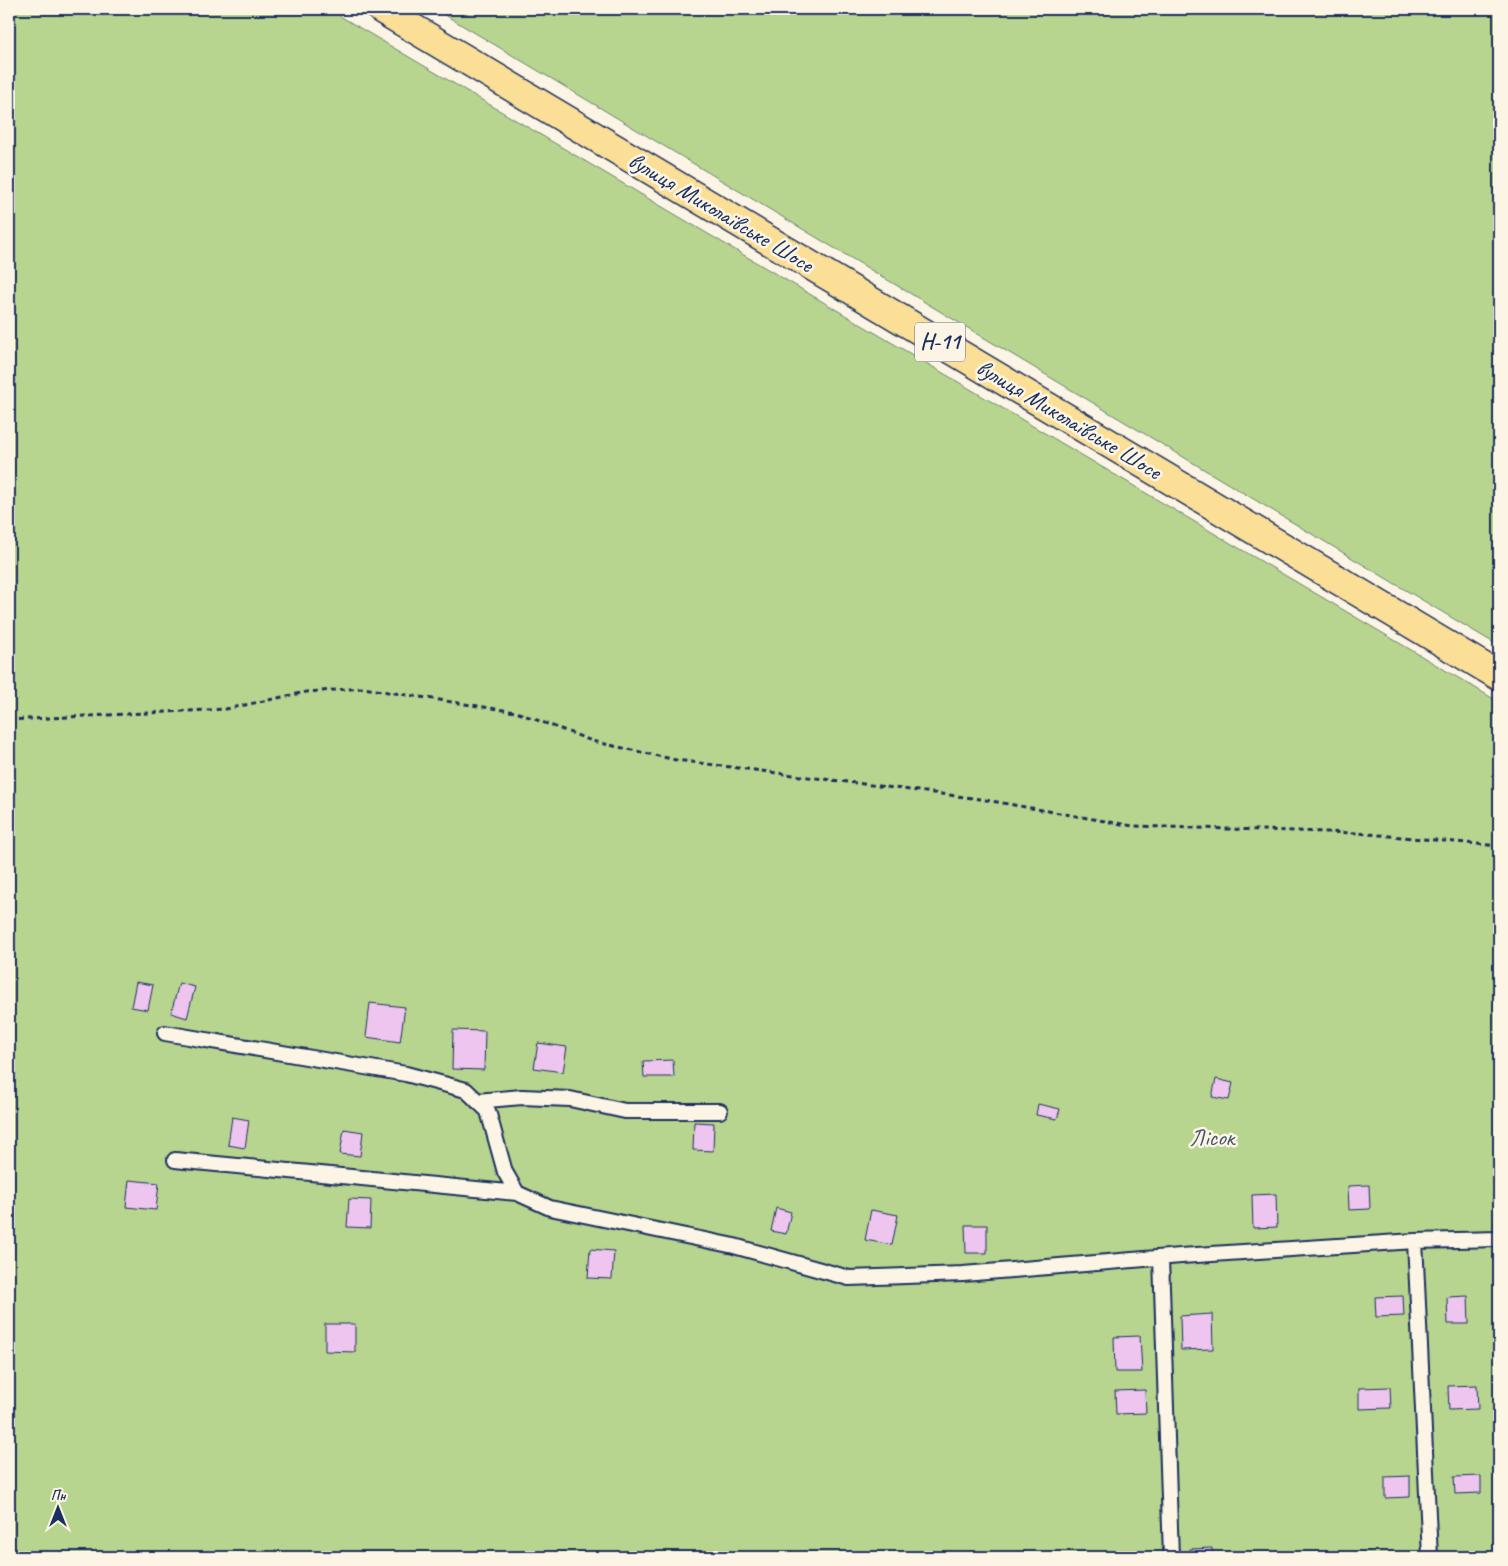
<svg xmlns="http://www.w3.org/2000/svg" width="1508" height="1566" font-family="Caveat,sans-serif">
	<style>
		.green { fill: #b7d58e; stroke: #698276 }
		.building { fill: #edc5ee; stroke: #1b2f5e }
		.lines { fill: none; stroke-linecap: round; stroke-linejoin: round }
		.lane-casing { stroke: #1b2f5e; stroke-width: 18 }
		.primary-casing { stroke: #1b2f5e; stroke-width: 31 }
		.path { stroke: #1b2f5e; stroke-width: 3; stroke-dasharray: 5 4; stroke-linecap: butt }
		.lane { stroke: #fcf5e5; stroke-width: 14 }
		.primary { stroke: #fbdf96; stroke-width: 28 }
		.labels { text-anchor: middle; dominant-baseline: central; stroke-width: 5; stroke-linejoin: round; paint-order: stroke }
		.shield { fill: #fcf5e5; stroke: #5e6a86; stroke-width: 1 }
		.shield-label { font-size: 22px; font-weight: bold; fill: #1b2f5e }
		.street-label { font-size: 24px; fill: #1b2f5e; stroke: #fcf5e5 }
		.park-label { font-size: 24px; fill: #42586a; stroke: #fcf5e5 }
	</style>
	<rect width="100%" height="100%" fill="#fcf5e5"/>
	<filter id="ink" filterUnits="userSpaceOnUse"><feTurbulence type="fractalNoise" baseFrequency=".02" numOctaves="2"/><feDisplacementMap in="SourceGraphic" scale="10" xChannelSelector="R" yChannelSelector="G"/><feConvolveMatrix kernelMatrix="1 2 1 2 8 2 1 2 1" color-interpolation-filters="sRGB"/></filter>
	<g filter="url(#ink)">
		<!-- green -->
		<path class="green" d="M9 9H328L1499 702V1557H9Z
			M435 9H1499V646Z"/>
		<!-- building -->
		<path class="building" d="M136 982 153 985 148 1010 131 1007Z
			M179 983 195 987 187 1018 171 1013Z
			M370 1003 405 1007 400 1042 366 1037Z
			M453 1030 485 1031 484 1070 452 1069Z
			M538 1043 567 1047 563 1072 534 1068Z
			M673 1060 674 1077H644L643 1061Z
			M1216 1079 1233 1083 1229 1100 1212 1097Z
			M1038 1104 1060 1109 1057 1119 1036 1115Z
			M232 1117 249 1120 245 1148 228 1145Z
			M694 1122 714 1123 713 1151 693 1150Z
			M344 1129 363 1132 360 1156 340 1154Z
			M129 1180 159 1183 156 1210 126 1207Z
			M1369 1185 1370 1209 1349 1210 1348 1186Z
			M1276 1194 1277 1227 1253 1228 1252 1195Z
			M349 1199 371 1200 370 1228 347 1227Z
			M776 1208 791 1212 786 1234 771 1231Z
			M871 1210 898 1215 892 1245 865 1240Z
			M965 1225H987V1253H966Z
			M590 1249 614 1251 612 1279 588 1278Z
			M1403 1296 1404 1316 1376 1317 1375 1297Z
			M1468 1296 1469 1324H1448L1447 1297Z
			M1212 1314 1213 1349 1181 1350 1180 1316Z
			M325 1324H355V1352L325 1351Z
			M1140 1336 1142 1372H1115L1114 1337Z
			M1477 1385 1478 1409 1449 1410 1448 1386Z
			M1390 1387 1391 1408 1359 1409V1388Z
			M1145 1390 1146 1413 1116 1414 1115 1391Z
			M1410 1476V1497L1385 1498V1477Z
			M1481 1476V1493L1455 1494 1454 1477Z
			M1212 1548V1557H1190V1549Z"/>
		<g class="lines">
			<!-- lane casing -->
			<g class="lane-casing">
				<path id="lane" d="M165 1033 406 1074 466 1090 488 1111 505 1172 517 1193 550 1208 734 1246 849 1278 963 1274 1181 1256 1415 1241 1499 1239
					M477 1101 522 1097 570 1099 625 1111H720
					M175 1160 517 1193
					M1415 1241 1430 1557
					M1161 1258 1171 1557"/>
			</g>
			<!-- primary casing -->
			<g class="primary-casing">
				<path id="primary" d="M381 9 1499 676"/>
			</g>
			<!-- path -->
			<path class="path" d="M9 720 226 709 306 692 363 688 516 712 592 741 676 760 980 799 1133 826 1358 833 1499 846"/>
			<!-- lane -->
			<use href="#lane" class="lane"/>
			<!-- primary -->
			<use href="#primary" class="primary"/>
		</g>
	</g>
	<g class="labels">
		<!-- shield labels -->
		<rect class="shield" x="915" y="322.5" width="50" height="39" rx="4"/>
		<g class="shield-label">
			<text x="940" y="342">Н-11</text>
		</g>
		<!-- street labels -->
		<g class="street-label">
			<text transform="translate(721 212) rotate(31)">вулиця Миколаївське Шосе</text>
			<text transform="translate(1069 419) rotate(31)">вулиця Миколаївське Шосе</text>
		</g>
		<!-- park labels -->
		<g class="park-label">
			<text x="1212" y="1137">Лісок</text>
		</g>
	</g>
	<!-- margin -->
	<rect width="1508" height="1566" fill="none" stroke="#fcf5e5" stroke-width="30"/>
	<rect x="15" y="15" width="1478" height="1536" fill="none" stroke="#1b2f5e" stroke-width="2" filter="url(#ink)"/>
	<!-- north arrow -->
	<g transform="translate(58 1508)" stroke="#fcf5e5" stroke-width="4" paint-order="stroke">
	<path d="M0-4L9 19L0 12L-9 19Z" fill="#1b2f5e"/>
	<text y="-8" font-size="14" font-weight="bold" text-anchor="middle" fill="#1b2f5e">Пн</text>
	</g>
</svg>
